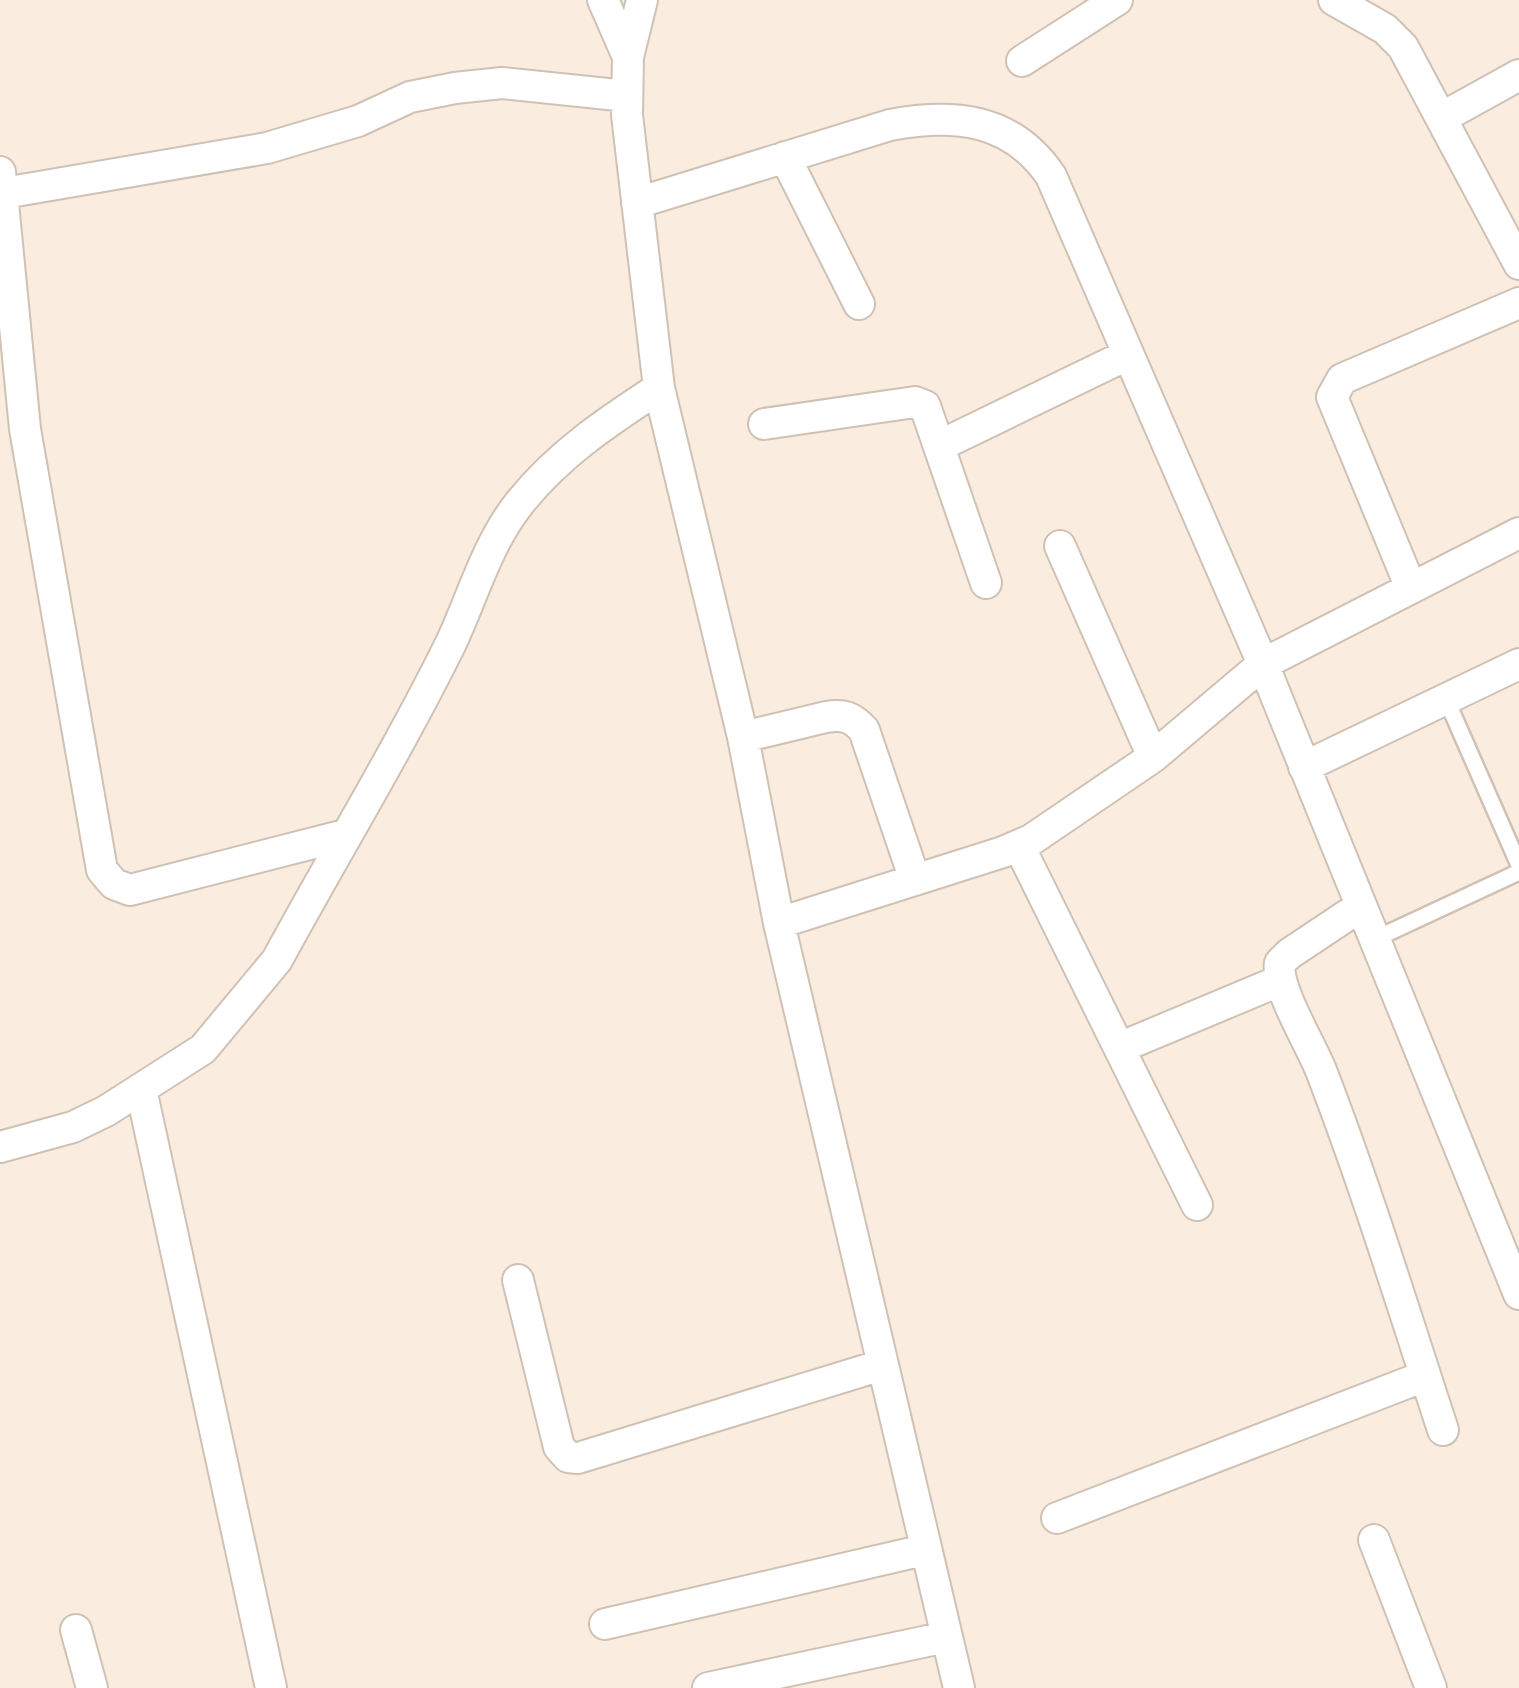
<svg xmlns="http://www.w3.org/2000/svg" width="1519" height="1688" font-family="'Golos Text',sans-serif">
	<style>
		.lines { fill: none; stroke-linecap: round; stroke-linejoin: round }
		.lane-casing { stroke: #cfc2b5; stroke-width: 20 }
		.street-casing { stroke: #cfc2b5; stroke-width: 34 }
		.lane { stroke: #fff; stroke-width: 15 }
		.street { stroke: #fff; stroke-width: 30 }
	</style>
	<rect width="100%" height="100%" fill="#faeddf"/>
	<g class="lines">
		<!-- lane casing -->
		<g class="lane-casing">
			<path id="lane" d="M1447 701 1519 865
				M1375 939 1519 872"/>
		</g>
		<!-- street casing -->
		<g class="street-casing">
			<path id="street" d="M603 0 628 57
				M642 0 628 57 627 115 659 388 743 737 779 923 959 1688
				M1334 0 1385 29 1403 47 1519 264
				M1022 61 1117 0
				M1443 117 1519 75
				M785 157 859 304
				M0 172 25 429 102 870 114 884 130 890 345 835
				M4 193 267 148 358 121 410 97 455 88 502 83 627 96
				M637 203 890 125C954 113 1012 118 1051 176L1263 664 1519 1294
				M764 424 915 402 925 406 986 583
				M941 445 1127 355
				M1060 546 1153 757
				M1411 588 1332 397 1342 379 1519 303
				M743 737 826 717C844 714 852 717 864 730L915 880
				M1304 767 1519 664
				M1019 846 1197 1205
				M1361 906 1289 954 1280 963C1275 988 1312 1046 1322 1073 1367 1190 1404 1311 1443 1430
				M779 923 1003 852 1031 840 1153 757 1263 664 1519 533
				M1119 1048 1279 981
				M141 1089 271 1688
				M0 1147 73 1127 106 1111 203 1049 277 960C334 855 397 752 450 645 472 599 486 546 518 505 557 455 607 422 659 388
				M518 1280 559 1447 568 1457 578 1458 882 1365
				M1057 1518 1425 1376
				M1374 1540 1431 1688
				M605 1624 924 1550
				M76 1630 92 1688
				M708 1688 946 1637"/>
		</g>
		<!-- lane -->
		<use href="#lane" class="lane"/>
		<!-- street -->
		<use href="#street" class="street"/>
	</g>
</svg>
